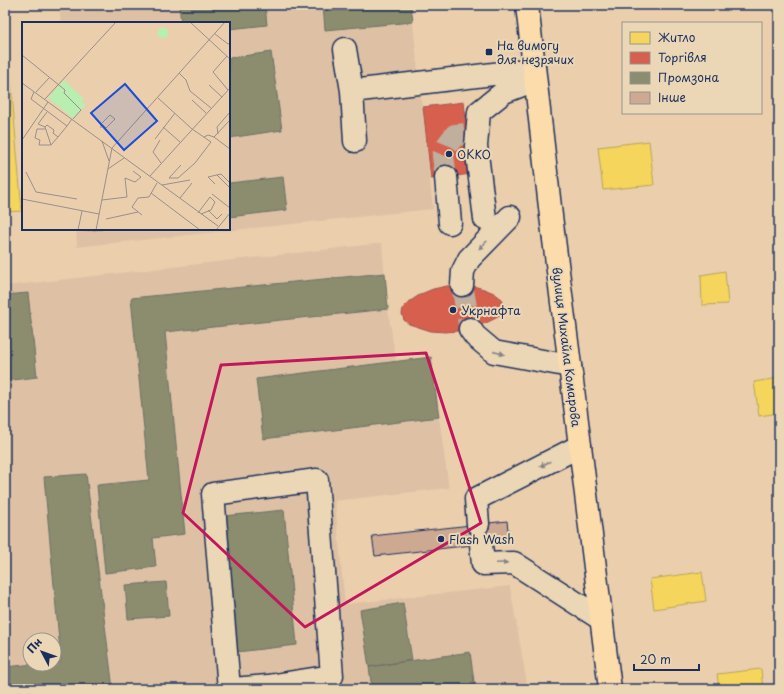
<svg xmlns="http://www.w3.org/2000/svg" width="784" height="694" font-family="'Playpen Sans',sans-serif">
	<style>
		.built { fill: #dec1a4; fill-rule: evenodd }
		.homes { fill: #f6d55c; stroke: #b4a35d }
		.shops { fill: #d6604d; stroke: #9e5152 }
		.industry { fill: #8c8c6e; stroke: #6a7069 }
		.building { fill: #cea992; stroke: #1b2f5e }
		.lines { fill: none; stroke-linecap: round; stroke-linejoin: round }
		.minor-tunnel { stroke: #c1af9d; stroke-width: 22; stroke-dasharray: 22 11; stroke-linecap: butt }
		.minor-casing { stroke: #1b2f5e; stroke-width: 25 }
		.major-casing { stroke: #1b2f5e; stroke-width: 25 }
		.minor { stroke: #ebd7b5; stroke-width: 22 }
		.major { stroke: #fddcac; stroke-width: 22 }
		.oneway { fill: #83838a }
		.marked { fill: none; stroke: #c2185b; stroke-width: 3; stroke-linejoin: round }
		.poi-dot { fill: #1b2f5e; stroke: #ebd7b5; stroke-width: 1.5 }
		.labels { text-anchor: middle; dominant-baseline: central; stroke-width: 4; stroke-linejoin: round; paint-order: stroke }
		.poi-label { font-size: 12px; fill: #1b2f5e; stroke: #ebd7b5; text-anchor: start }
		.street-label { font-size: 12px; fill: #1b2f5e; stroke: #ebd7b5 }
		.inset-road { fill: none; stroke: #988f8d; stroke-width: 1 }
		.view { fill: #1d4ed8; fill-opacity: 0.15; stroke: #1d4ed8; stroke-width: 2 }
		.inset-edge { fill: none; stroke: #1b2f5e; stroke-width: 2 }
	</style>
	<rect width="100%" height="100%" fill="#ebcfad"/>
	<filter id="ink" filterUnits="userSpaceOnUse"><feTurbulence type="fractalNoise" baseFrequency=".025" numOctaves="2"/><feDisplacementMap in="SourceGraphic" scale="8" xChannelSelector="R" yChannelSelector="G"/><feConvolveMatrix kernelMatrix="1 2 1 2 8 2 1 2 1" color-interpolation-filters="sRGB"/></filter>
	<g filter="url(#ink)">
		<!-- built -->
		<path class="built" d="M59 5H411L433 209 77 247 76 229H229V23H61Z
			M382 243 388 309 396 361 431 357 439 417 449 488 335 501 345 604 510 586 528 689H5V286ZM30 640H54V664H30Z"/>
		<!-- homes -->
		<path class="homes" d="M5 37H7L22 211 5 212Z
			M649 141 654 185 603 190 598 147Z
			M725 271 728 304 702 305 701 275Z
			M779 378V413L759 416 754 382Z
			M702 572 706 601 654 609 650 579Z
			M761 669 763 689H719L717 674Z"/>
		<!-- shops -->
		<path class="shops" d="M464 102 472 174 431 179 423 107Z
			M462 285 473 286 484 289 494 293 502 299 504 305 503 312 498 317 488 322 473 328 458 331 445 332 431 331 409 324 404 320 402 314 403 308 409 302 421 294 433 289 447 286Z"/>
		<!-- industry -->
		<path class="industry" d="M179 5H265L267 25 229 29V23H181Z
			M323 5H411L413 22 325 30Z
			M271 52 282 130 229 138V58Z
			M283 177 287 210 229 217V183Z
			M82 229H102L83 231Z
			M385 273 388 309 165 332 185 534 153 538 156 567 105 573 97 485 149 480 131 298Z
			M28 293 37 377 5 381V295Z
			M431 357 439 417 263 439 256 379Z
			M86 474 113 689H5V667L35 664H54V662H61L44 477Z
			M284 510 297 645 237 652 224 516Z
			M166 582 169 616 128 619 125 585Z
			M403 603 412 660 369 667 360 610Z
			M470 652 475 689H372L369 667Z"/>
		<!-- building -->
		<path class="building" d="M507 521 509 541 375 556 372 536Z"/>
		<g class="lines">
			<!-- minor-tunnel -->
			<path class="minor-tunnel" d="M446 177 443 156 448 144 455 135 467 134
				M462 285 470 329"/>
			<!-- minor casing -->
			<g class="minor-casing">
				<path id="minor" d="M345 49 352 91 355 141
					M352 91 534 69
					M446 177 450 223
					M485 219 476 146 479 112 504 92 535 80
					M462 285 463 271 469 259 510 217
					M470 329 475 336 494 352 570 366
					M478 524 476 499 580 446
					M481 544 483 564 514 563 601 619
					M229 689 213 494 317 480 332 676 268 686 233 689"/>
			</g>
			<!-- major casing -->
			<g class="major-casing">
				<path id="major" d="M527 5 551 216 573 389 610 689"/>
			</g>
			<!-- minor -->
			<use href="#minor" class="minor"/>
			<!-- major -->
			<use href="#major" class="major"/>
		</g>
		<!-- one-way arrows -->
		<defs><path id="oneway-solid" d="M-6-.8H1V-3.2L6.5 0L1 3.2V.8H-6Z"/></defs>
		<g class="oneway">
			<use href="#oneway-solid" transform="translate(483 245) rotate(135)"/>
			<use href="#oneway-solid" transform="translate(499 353) rotate(13)"/>
			<use href="#oneway-solid" transform="translate(545 464) rotate(153)"/>
			<use href="#oneway-solid" transform="translate(502 563) rotate(-2)"/>
		</g>
	</g>
	<!-- marked area -->
	<path class="marked" d="M426 353 481 523 305 627 183 513 221 365Z"/>
	<!-- markers -->
	<g class="poi-dot">
		<rect x="485" y="48" width="8" height="8" rx="2"/>
		<circle cx="449" cy="154" r="4"/>
		<circle cx="453" cy="310" r="4"/>
		<circle cx="441" cy="539" r="4"/>
	</g>
	<g class="labels">
		<!-- poi labels -->
		<g class="poi-label">
			<text x="497" y="45">На вимогу<tspan x="497" dy="14">для незрячих</tspan></text>
			<text x="457" y="154">ОККО</text>
			<text x="461" y="310">Укрнафта</text>
			<text x="449" y="539">Flash Wash</text>
		</g>
		<!-- street labels -->
		<g class="street-label">
			<text transform="translate(567 347) rotate(83)">вулиця Михайла Комарова</text>
		</g>
	</g>
	<!-- overview -->
	<g transform="translate(22 22)">
		<rect width="208" height="208" fill="#ebcfad"/>
		<path d="M135.5 11a5.5 5.5 0 1 1 11 0a5.5 5.5 0 1 1-11 0ZM42 58 62 77 60 80 64 83 51 96 26 76Z" fill="#b8eeb0"/>
		<path class="inset-road" d="M168 0 208 37M193 12 206 22 208 21M0 33 43 68 42 71 59 88 51 97M205 34 191 50 206 68M157 51 164 58 168 69 189 86M0 61 196 204M187 63 200 75M12 70 9 77 45 104 50 97M14 70 27 56M136 76 170 107 189 120 173 141 156 156H147L159 143M23 77 94 0M170 78 184 91M16 102 23 105 25 103 32 108 31 111 36 115 45 104M16 102 25 90M23 105 29 123M141 105 158 120M79 106V102L88 93 93 97 84 106 81 103M23 107H15L13 116 18 118 17 123H29L36 115M196 112 195 105 208 90M182 115 186 113 192 115 208 127M192 115 208 98M133 117 153 91M0 118 26 80M138 118 131 130 139 141M80 119 87 139M86 147 102 136M4 150 14 170 55 177M195 153 208 166M128 154 208 66M193 162 186 155 199 152 208 161M140 163 168 158M129 171 178 208M190 172 208 186M158 176 170 161M0 177 77 192M80 178 105 175 103 156 113 160 119 155 111 149M186 188 195 197 200 192M176 191 188 175 193 180 189 188 179 192M120 193 110 185 116 176 127 175 135 161M84 197 116 190M56 208 60 189M74 208 90 126 203 0M194 208 208 191"/>
		<path class="view" d="M103 62 135 99 102 128 69 91Z"/>
		<rect width="208" height="208" class="inset-edge"/>
	</g>
	<!-- margin -->
	<rect width="784" height="694" fill="none" stroke="#ebd7b5" stroke-width="20"/>
	<rect x="10" y="10" width="764" height="674" fill="none" stroke="#1b2f5e" stroke-width="1.5" filter="url(#ink)"/>
	<!-- legend -->
	<rect x="622" y="22" width="140" height="92" fill="#ebd7b5" stroke="#989492"/>
	<rect x="630" y="32" width="20" height="12" fill="#f6d55c" stroke="#989492"/>
	<text x="658" y="42" font-size="12" fill="#1b2f5e">Житло</text>
	<rect x="630" y="52" width="20" height="12" fill="#d6604d" stroke="#989492"/>
	<text x="658" y="62" font-size="12" fill="#1b2f5e">Торгівля</text>
	<rect x="630" y="72" width="20" height="12" fill="#8c8c6e" stroke="#989492"/>
	<text x="658" y="82" font-size="12" fill="#1b2f5e">Промзона</text>
	<rect x="630" y="92" width="20" height="12" fill="#cea992" stroke="#989492"/>
	<text x="658" y="102" font-size="12" fill="#1b2f5e">Інше</text>
	<!-- north arrow -->
	<g transform="translate(42 652) rotate(311)"><circle r="19" fill="#ebd7b5" stroke="#989492"/>
	<path d="M0-3L7 15L0 10L-7 15Z" fill="#1b2f5e"/>
	<text y="-6" font-size="11" font-weight="bold" text-anchor="middle" fill="#1b2f5e">Пн</text>
	</g>
	<!-- scale -->
	<path d="M634 664v6h65v-6" fill="none" stroke="#1b2f5e" stroke-width="2"/>
	<text x="640" y="664" font-size="12" fill="#1b2f5e" stroke="#ebd7b5" stroke-width="3" paint-order="stroke">20 m</text>
</svg>
